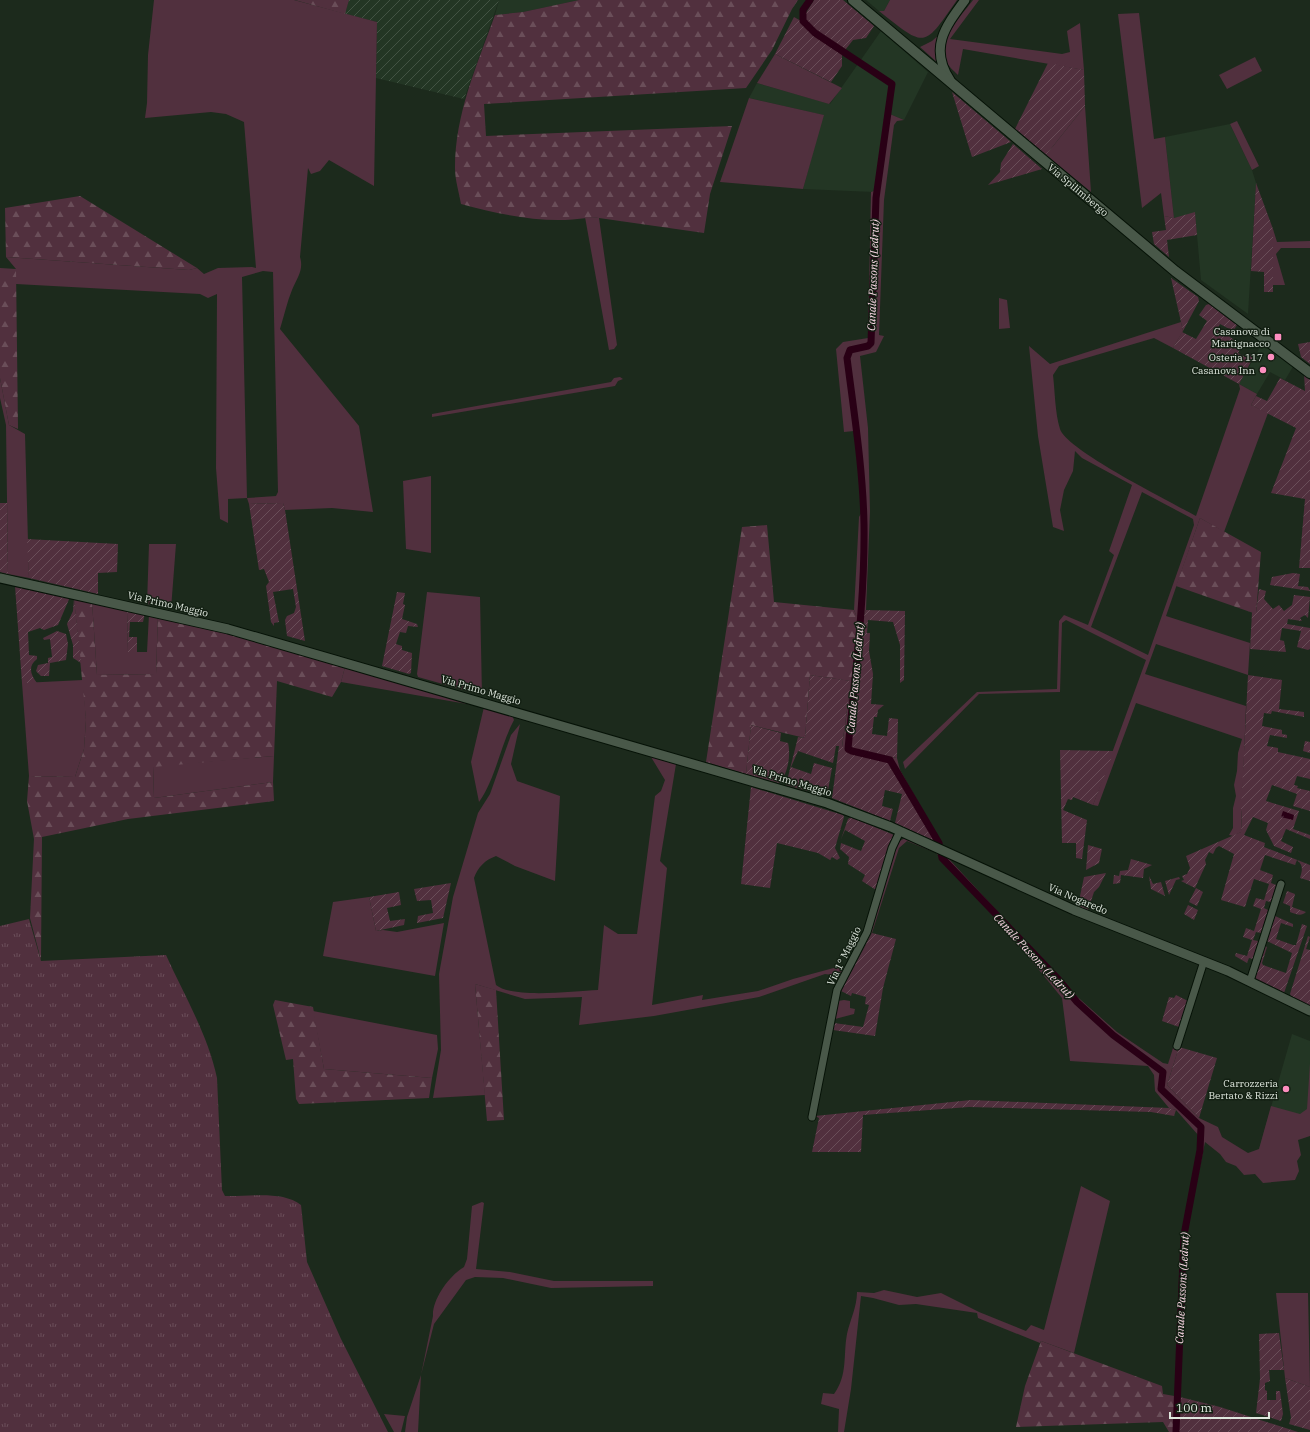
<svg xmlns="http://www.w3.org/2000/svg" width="1310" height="1432" font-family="'IBM Plex Serif',serif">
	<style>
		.built { fill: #233624 }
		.industrial { fill: url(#industrial-furrows) }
		.grass { fill: #51303e; fill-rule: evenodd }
		.forest { fill: url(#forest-firs) }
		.park { fill: url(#park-tufts) }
		.garden { fill: url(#garden-furrows) }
		.water { fill: url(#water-ripples) }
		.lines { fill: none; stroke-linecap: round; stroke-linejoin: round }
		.canal { stroke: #290015; stroke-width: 7 }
		.minor-casing { stroke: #061207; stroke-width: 9 }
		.tertiary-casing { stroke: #061207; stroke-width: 11 }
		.secondary-casing { stroke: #061207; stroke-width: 12 }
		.minor { stroke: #495849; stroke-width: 7 }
		.tertiary { stroke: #495849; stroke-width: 9 }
		.secondary { stroke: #495849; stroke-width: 10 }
		.poi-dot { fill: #fd8ebf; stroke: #132013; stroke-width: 1.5 }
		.labels { text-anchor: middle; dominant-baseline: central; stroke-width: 3; stroke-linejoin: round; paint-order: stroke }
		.street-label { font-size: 10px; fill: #dfe7de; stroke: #132013 }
		.poi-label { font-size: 10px; fill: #dfe7de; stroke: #132013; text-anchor: end }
		.water-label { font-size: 11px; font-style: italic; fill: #f9d6e4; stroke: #132013 }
	</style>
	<defs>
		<pattern id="industrial-furrows" width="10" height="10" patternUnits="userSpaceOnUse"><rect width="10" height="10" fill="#233624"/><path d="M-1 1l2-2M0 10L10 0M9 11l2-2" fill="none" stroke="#425343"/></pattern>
		<pattern id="forest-firs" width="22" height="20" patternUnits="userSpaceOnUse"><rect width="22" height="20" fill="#51303e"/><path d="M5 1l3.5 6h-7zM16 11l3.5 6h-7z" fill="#6a4e59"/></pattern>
		<pattern id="park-tufts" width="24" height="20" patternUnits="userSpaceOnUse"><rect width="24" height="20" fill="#51303e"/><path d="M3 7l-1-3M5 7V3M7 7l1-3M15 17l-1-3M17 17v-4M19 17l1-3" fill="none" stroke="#6a4e59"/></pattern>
		<pattern id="garden-furrows" width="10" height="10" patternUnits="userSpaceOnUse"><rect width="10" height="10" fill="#51303e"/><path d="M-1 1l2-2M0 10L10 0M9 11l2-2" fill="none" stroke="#6a4e59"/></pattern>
		<pattern id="water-ripples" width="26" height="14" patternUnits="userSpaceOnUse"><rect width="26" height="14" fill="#290015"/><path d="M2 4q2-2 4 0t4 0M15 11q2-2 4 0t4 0" fill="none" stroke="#482537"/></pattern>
	</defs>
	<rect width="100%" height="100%" fill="#1c2a1c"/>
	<!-- built -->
	<path class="built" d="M499 0H579L523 12 495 15Z
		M866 0H890L884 11H879Z
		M881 31 928 72 904 120 885 112 874 192 803 189 823 115 749 98 757 83 830 104Z
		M1230 124 1252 170 1256 183 1248 314 1201 280 1195 213 1174 218 1165 137Z
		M1262 344 1278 353 1294 365 1285 380 1270 372 1257 394 1239 384Z
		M1292 1034 1310 1041V1132L1259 1149Z"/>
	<!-- industrial -->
	<path class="industrial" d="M349 0H499L464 99 376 78 377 22 345 14Z"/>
	<!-- grass -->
	<path class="grass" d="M154 0H294L377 22 374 186 329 160 320 171 311 174 308 168 300 257C304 270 297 278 292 290 287 302 284 316 280 329L359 426 373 512 332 508 285 510 283 503 249 504 247 498 228 499V523L220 519 216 468 217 294 208 298 200 294 16 284V269L6 257 189 270 197 268 204 274 218 268 252 267 256 268 244 122 226 114 211 112 145 118 147 103 148 55ZM263 271 273 272 278 492 276 496 247 498 242 277Z
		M890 0H957C923 49 926 48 879 11H884Z
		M973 0H979L950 39 1062 54 1070 52 1067 31 1080 23 1084 70 963 49 958 75C954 71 948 66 946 61 937 40 962 15 973 0Z
		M1139 13 1154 139 1165 137 1174 218 1164 216 1161 193 1142 208 1118 14Z
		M941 33 939 64 920 47 932 41Z
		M775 54 842 88 829 104 757 83Z
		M1255 57 1262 71 1227 89 1219 75Z
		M749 98 824 115 803 189 720 182Z
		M1085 106 1091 192 1046 155Z
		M885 112 904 120 897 121 894 125 884 200 879 335 884 336 876 352 860 356 868 428 870 511 866 610 863 616 856 615 854 610 859 517 865 507 860 504V484L854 431 844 432 836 349 843 342 868 338 871 192 874 191Z
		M1237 121 1259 166 1252 170 1230 124Z
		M585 217 599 218 617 345 614 349 609 350Z
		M1273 229 1277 242 1310 241V248H1281L1276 254 1285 285H1273Z
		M999 298 1007 300 1010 328 999 329Z
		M1181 322 1183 331 1173 348 1154 338 1059 366 1053 375C1055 392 1055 413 1060 429 1066 450 1173 503 1196 516L1240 389 1239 384 1257 394 1251 405 1268 413 1224 532 1200 518 1166 616 1250 643 1248 675 1156 644 1145 674 1246 706 1241 832 1233 836 1229 835 1233 828V808L1236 796 1234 785 1237 771 1238 753 1242 739 1136 703 1098 806 1093 805 1146 660 1066 620 1062 623 1060 692 979 694 905 769 903 762 977 692 1057 689 1059 621 1064 615 1088 625 1114 555 1109 551 1132 485 1082 458 1075 451 1073 471 1064 490 1060 510 1064 531 1053 527 1038 436 1029 346 1050 364ZM1142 492 1193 519 1194 525 1148 655 1091 627Z
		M620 377 623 379 618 381 615 386 432 417V414L611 382 614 378Z
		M0 378 9 425 25 434 29 578 8 574 6 425 0 398Z
		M431 476V553L406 549 403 481Z
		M149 544H176L171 609 147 604Z
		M427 592 480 597 482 695 418 677 417 674Z
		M92 602 127 610 128 652H147L149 614 158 616 156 674 97 675Z
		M345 667 512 715 514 720C500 746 496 778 479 802L471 762 484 707 341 682Z
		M83 680 86 720 84 749 75 777 29 776 22 683Z
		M851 681 857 682 851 748 897 758 900 770 941 842 942 846 937 843 889 762 855 755 842 747Z
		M520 724 511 764 517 781 560 796 555 881 515 866 496 856C485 860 478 867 474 878L496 985C513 999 574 991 598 990L604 925 618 934H637L655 796 661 791 665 780 651 757 676 764 660 861 667 868 652 1005 703 995 702 1000 758 991 793 979 841 966 846 967 841 976 825 974 759 997 654 1016 579 1025 582 997 525 999 475 984 485 1095 433 1098 441 1050 439 974 453 897 478 813 490 794 511 735Z
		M274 756 273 782 154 798 153 766Z
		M905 838 949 859 1073 993 1117 1032 1163 1063 1168 1064 1174 1045 1179 1047 1167 1085 1199 1118 1218 1127 1222 1137 1248 1153 1259 1149 1271 1106 1300 1114 1307 1109 1310 1063V1136L1298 1140 1301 1155 1297 1161 1299 1171 1295 1180 1263 1183 1255 1174 1244 1175 1236 1166 1226 1162 1220 1154 1205 1142 1186 1236 1180 1397 1176 1396 1181 1235 1199 1148V1136L1176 1110 1169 1108 1155 1091 1154 1075 1148 1066 1070 1061 1062 998 1003 926 936 853 907 841 899 848 872 933 847 979 869 932 895 847 898 842Z
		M369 897 376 931 383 930 397 932 444 923 435 976 323 956 333 902Z
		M844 1000 850 1001V1008L855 1009 854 1014 835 1019 838 1001Z
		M313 1011 437 1035 438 1049 432 1078 324 1069Z
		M1081 1186 1110 1201 1074 1353 1041 1341 1040 1343 978 1318 977 1313 916 1304 899 1305 873 1298 861 1296 851 1389 844 1432H838L839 1409 821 1404 823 1393 834 1394C848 1375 843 1355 847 1334 850 1320 857 1307 857 1292L874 1293 884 1290 917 1297 941 1293 979 1312 1026 1331 1031 1325 1044 1330Z
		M482 1202 484 1203 476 1269 510 1272 554 1281H653V1286L551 1288 503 1278 475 1277 466 1280 434 1324 421 1375 418 1432H405L407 1417 421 1375 433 1316C432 1299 450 1275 464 1267L467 1259 472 1206Z
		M1276 1293H1308L1310 1387 1285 1378Z
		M384 1414 405 1416 401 1432H394Z"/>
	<!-- forest -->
	<path class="forest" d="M295 0H349L345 14Z
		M579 0H798L792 9 772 50 746 88 484 104 486 136 732 126 710 194 704 233 599 218C587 217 577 220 565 220 529 221 495 213 461 204 459 192 455 180 455 168 455 114 477 65 495 15L523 12Z
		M80 196 197 268 189 270 6 257 5 208Z
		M0 268 16 269 18 429 9 425 0 378Z
		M1200 518 1261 552 1256 614 1176 586Z
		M767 525 774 602 854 610 856 615 863 616 857 682 810 675 805 738 751 725 746 774 706 762 742 527Z
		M74 598 92 602 97 675 156 674 158 616 224 632 345 667 341 682 332 697 277 681 274 756 153 767 154 798 273 782 274 801 128 819 42 837 41 960 30 918 34 839 27 801 29 776 75 777 84 749 86 720Z
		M475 984 496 990 504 1120 487 1121Z
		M275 1000 313 1007 324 1069 432 1078 429 1098 299 1104 296 1099 293 1059 286 1060 273 1005Z
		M1041 1341 1162 1386 1163 1394 1180 1397 1178 1432H1169L1163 1422 1016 1427 1025 1386Z"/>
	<!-- park -->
	<path class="park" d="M29 919 41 961 166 955C184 995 208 1035 217 1078L222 1190 225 1196C248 1197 282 1190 301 1205L307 1262 341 1339 388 1432H0V926Z"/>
	<!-- garden -->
	<path class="garden" d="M814 0H843L874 26 866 38 853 40 842 54V66L831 82 775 54 794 17 801 21Z
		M1048 63 1084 70 1085 106 1046 155 1015 129Z
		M952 92 1011 142 972 157Z
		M1013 144 1042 169 988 185 1000 172 1001 163Z
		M1256 183 1273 229V292H1264V272L1251 271Z
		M1195 212 1197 235 1167 240 1169 257 1154 244 1152 232 1166 230 1164 216 1174 218Z
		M1171 278 1198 297 1199 301 1183 331Z
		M1209 304 1237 325 1233 331 1220 324 1218 328 1242 346 1238 353 1245 357 1248 353 1254 356 1239 384 1173 348 1182 332 1196 339 1207 321 1199 315 1206 305Z
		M1310 342V364L1301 357 1298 344Z
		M1304 374 1310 380V568H1299L1305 499 1271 493 1296 428 1251 405 1256 396 1267 401 1280 378 1305 391Z
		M0 503H7L8 574 0 572Z
		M283 503 285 510 305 641 287 636 285 620 287 616 294 613 296 607 293 589 273 592 279 622 274 623V626L271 622 266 586 269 582 264 569 259 570 249 504Z
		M27 539 118 544 117 572 98 573V594L29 578Z
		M1293 573 1300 574 1298 586 1308 587 1310 591 1270 585 1272 577Z
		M15 586 70 597 58 625 44 630 40 628 28 632 29 655 37 656V659C28 666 30 674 37 683H22Z
		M1259 589 1266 591 1264 599 1273 609 1279 605 1284 611 1292 605 1294 595 1310 597 1308 618 1305 615 1300 618 1302 621 1288 619 1287 624 1310 628V649L1308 650 1297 647 1301 631 1282 628 1280 640 1284 641 1286 652 1250 649 1252 612 1256 613Z
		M397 592 405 593 403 604 405 605 402 619 417 624 418 627 408 626 406 633 400 632 396 644 402 646V650L412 653 411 673 409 674 382 666Z
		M74 598 81 663 73 658V645L67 624 73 611Z
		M127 610 145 613 143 622H130L129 637H137V652H128Z
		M866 610 905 611 904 680 900 683V645L893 622 868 620 867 633H870L869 651 873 674 871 704 884 705 878 710 877 717H874L872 734 887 736 889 718 898 719 897 758 850 748 863 616Z
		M57 631 66 634 68 644 66 660 50 663 49 676H41L36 671 38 665 48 663V658L52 657 50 639 44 640 43 638Z
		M810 675 851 681 842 746 855 755 889 762 937 843 895 823 902 794 885 790 882 806 893 809 890 821 832 798 839 746H836L833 763 798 751 791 767 811 774 814 763 832 768 827 796 786 785 798 737 805 738Z
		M1248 675 1282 680 1279 709 1304 712V717L1272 711 1271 714 1264 713 1262 726 1282 730V734L1287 735V738L1270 735 1267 746 1278 748V752L1310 759V779L1297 776 1294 785 1298 786 1297 788 1310 791V811L1293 806 1297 794 1272 785 1266 801 1299 811 1293 829 1310 835V839L1286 829 1281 841 1293 847 1291 853 1274 846 1266 830 1268 823 1253 817 1244 835 1265 843 1264 847 1310 865V881L1300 878C1302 871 1304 866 1297 860L1295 865 1265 855 1260 870 1273 875 1271 883 1276 885 1271 902 1266 901 1264 908 1268 910 1261 933 1256 932 1253 940 1258 941 1253 959 1249 958 1247 963 1235 956 1236 953 1247 956 1252 940 1243 937 1246 928 1254 931 1261 909 1253 906 1256 898 1264 900 1269 884 1254 879 1245 907 1221 900 1234 854 1219 846 1216 848 1213 854 1209 852 1205 860 1206 864 1195 888 1181 881 1184 880 1182 876 1187 874 1190 868 1186 856 1241 832 1242 811 1241 810Z
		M751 725 781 733 780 741 788 743C791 755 788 774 779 783L746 774Z
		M1305 741 1310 742V753L1303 751Z
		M1060 750 1114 751 1093 805 1073 797 1072 800 1068 799 1063 810 1087 820 1082 859 1076 858V843H1062Z
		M751 787 843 815 844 817 835 848 840 858 837 860 832 857 830 860 818 853 777 843 770 888 741 884Z
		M851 817 894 835 876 890 862 881 865 875 848 864 849 857 840 849 841 843 861 851 865 841 845 830 841 839 848 819Z
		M1088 845 1102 849 1099 863 1086 870Z
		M1131 859 1152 865 1144 869 1143 878 1121 875 1120 883 1113 884 1114 875 1119 876 1120 871 1128 870Z
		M1106 873 1099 887 1094 892 1088 910 1080 907 1079 901 1084 877Z
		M1149 876 1153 884 1161 882 1165 896 1151 889Z
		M1179 877 1180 879 1176 880 1169 895 1165 881Z
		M451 883 443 918 417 923 418 916 433 913 431 900 417 901 414 889Z
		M1196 888 1203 892 1197 906 1189 902Z
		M1287 891 1295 894 1292 907 1306 912C1301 917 1296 914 1290 912V906L1283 903Z
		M399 892 401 905 387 908 390 921 405 919 404 925 376 931 369 897Z
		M1188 905 1198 910 1194 920 1184 914Z
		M1275 916 1293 924V927L1281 923 1276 939 1293 945H1296L1302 924 1307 926 1284 993 1255 979 1265 946 1267 947 1262 963 1263 965 1286 973 1292 953 1267 941Z
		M872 933 896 939 883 988 875 1036 833 1030 834 1023 863 1027 869 1005 865 1004 866 997 852 993 851 996 841 991Z
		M1308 936 1310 937 1306 949 1310 950V1006L1291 996 1290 994Z
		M1176 995 1188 1001 1179 1027 1162 1021 1169 997 1174 998Z
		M1179 1047 1217 1058 1199 1118 1167 1085Z
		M971 1100 1169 1108 1176 1110 1174 1116 1151 1112 969 1107 863 1115 861 1152H812L819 1118 815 1116Z
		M1279 1333 1284 1370H1269L1270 1381 1265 1383V1390L1267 1391V1400H1276V1391H1280L1283 1414 1281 1421 1256 1413 1260 1379 1259 1334Z
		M1285 1378 1310 1387V1430L1289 1424 1291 1418Z
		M1180 1397 1220 1407 1298 1432H1178Z"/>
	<!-- water -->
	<path class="water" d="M1283 811 1294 815 1293 820 1281 817Z"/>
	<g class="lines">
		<!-- canal -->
		<path class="canal" d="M810 0 803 10V21L815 33 892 84 876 198 871 343 868 346 850 350 847 358C854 413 863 469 864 524 865 600 855 674 848 749L852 751 890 760 939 843 942 858 1059 980 1077 1002 1113 1035 1163 1072 1161 1089 1201 1127 1200 1150 1184 1235 1176 1432"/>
		<!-- minor casing -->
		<g class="minor-casing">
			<path id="minor" d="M1250 981 1281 884
				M1177 1046 1204 961
				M812 1117 837 990 867 932 892 848 900 831"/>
		</g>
		<!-- tertiary casing -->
		<g class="tertiary-casing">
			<path id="tertiary" d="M950 80C929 48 945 27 965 0
				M0 578 228 629 827 803 891 827 1074 910 1228 971 1310 1011"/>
		</g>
		<!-- secondary casing -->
		<g class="secondary-casing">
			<path id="secondary" d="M853 0 1175 271 1310 373"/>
		</g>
		<!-- minor -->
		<use href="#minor" class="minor"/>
		<!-- tertiary -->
		<use href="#tertiary" class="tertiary"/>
		<!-- secondary -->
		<use href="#secondary" class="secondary"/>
	</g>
	<!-- markers -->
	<g class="poi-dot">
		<rect x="1274" y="333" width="8" height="8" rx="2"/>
		<circle cx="1271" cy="357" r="4"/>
		<circle cx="1263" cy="370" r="4"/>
		<circle cx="1286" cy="1089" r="4"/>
	</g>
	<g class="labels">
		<!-- street labels -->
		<g class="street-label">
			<text transform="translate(1078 190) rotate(40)">Via Spilimbergo</text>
			<text transform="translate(168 604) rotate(13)">Via Primo Maggio</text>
			<text transform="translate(481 690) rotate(16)">Via Primo Maggio</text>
			<text transform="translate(792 781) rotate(17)">Via Primo Maggio</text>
			<text transform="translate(1078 899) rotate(23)">Via Nogaredo</text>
			<text transform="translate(844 956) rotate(-64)">Via 1° Maggio</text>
		</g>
		<!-- poi labels -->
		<g class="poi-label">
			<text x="1270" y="331">Casanova di<tspan x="1270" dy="12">Martignacco</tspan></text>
			<text x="1263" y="357">Osteria 117</text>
			<text x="1255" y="370">Casanova Inn</text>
			<text x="1278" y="1083">Carrozzeria<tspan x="1278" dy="12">Bertato &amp; Rizzi</tspan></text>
		</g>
		<!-- water labels -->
		<g class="water-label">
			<text transform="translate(873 275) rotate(-88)">Canale Passons (Ledrut)</text>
			<text transform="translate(855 678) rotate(-85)">Canale Passons (Ledrut)</text>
			<text transform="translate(1034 956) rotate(47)">Canale Passons (Ledrut)</text>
			<text transform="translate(1182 1288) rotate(-87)">Canale Passons (Ledrut)</text>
		</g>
	</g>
	<!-- scale -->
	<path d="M1170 1412v6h99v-6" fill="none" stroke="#dfe7de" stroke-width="2"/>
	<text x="1176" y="1412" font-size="12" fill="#dfe7de" stroke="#132013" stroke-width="3" paint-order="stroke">100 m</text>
</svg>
